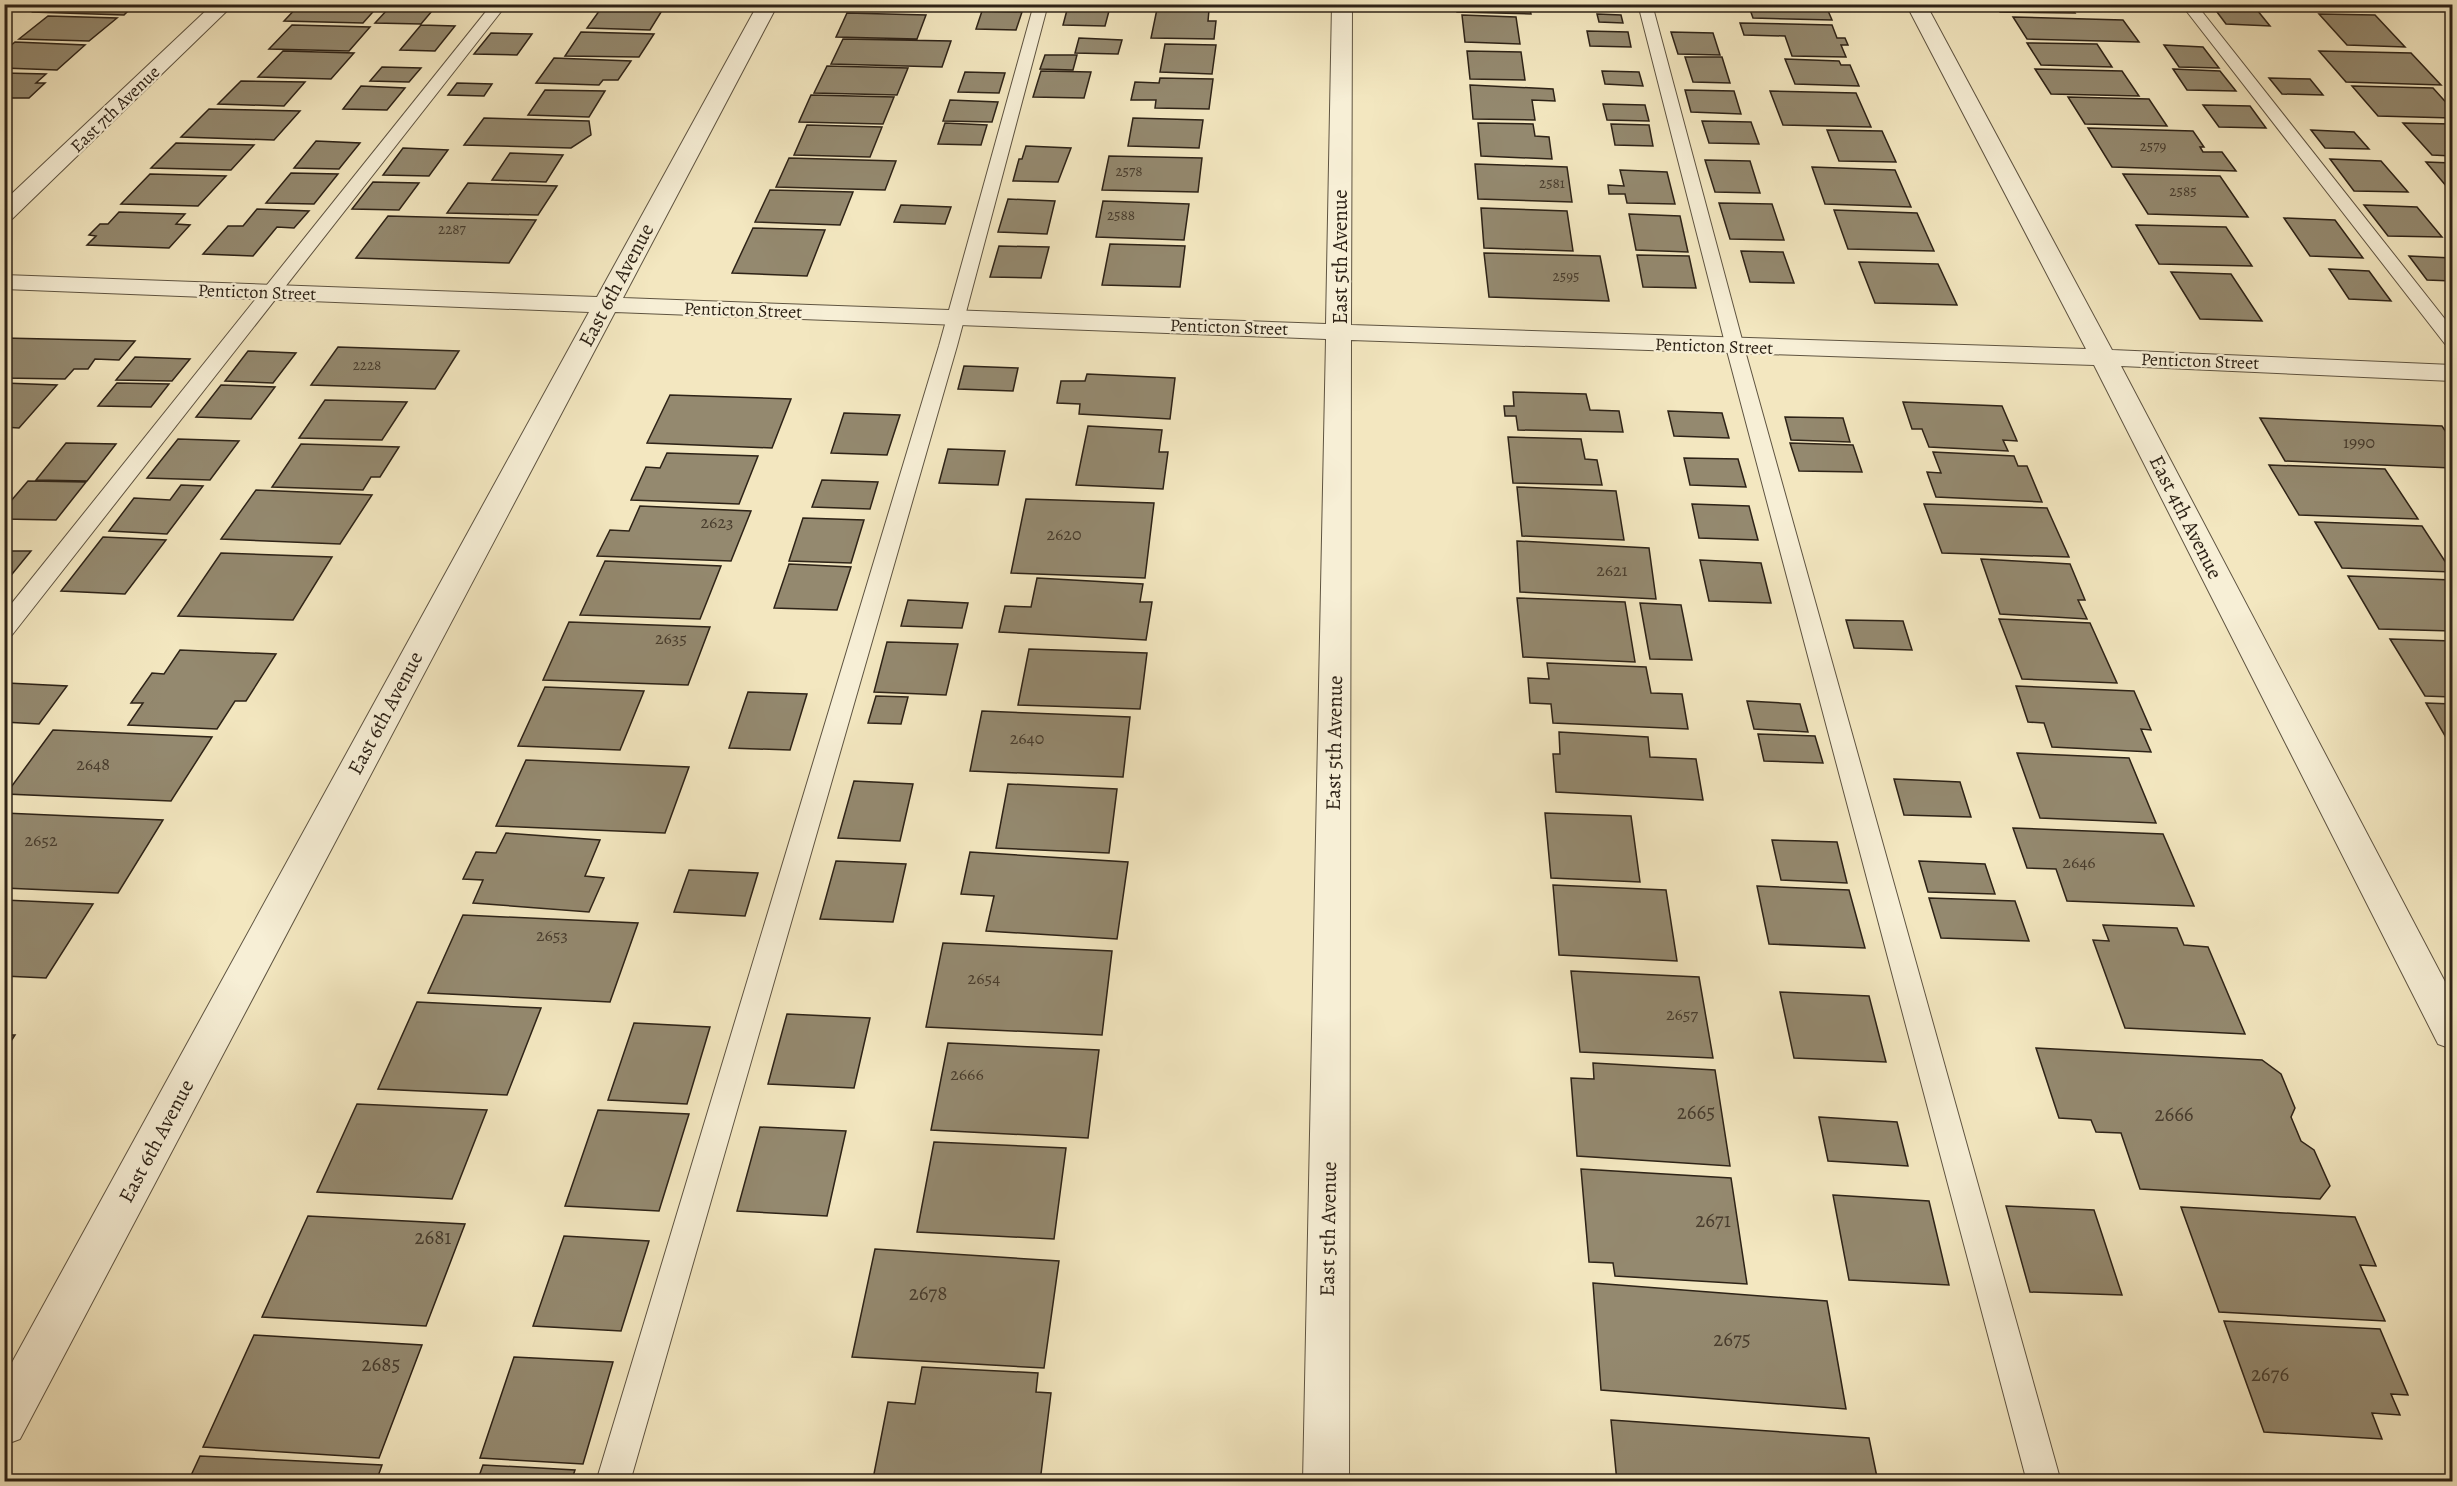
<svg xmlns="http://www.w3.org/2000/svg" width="2457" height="1486" font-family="Alegreya,serif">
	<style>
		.building { fill: #94896f; stroke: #2e2317; stroke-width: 1.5 }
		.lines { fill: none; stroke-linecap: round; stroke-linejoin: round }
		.lane-casing { stroke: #5f5441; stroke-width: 2 }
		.street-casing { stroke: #5f5441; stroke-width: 2 }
		.lane { fill: #f7efd6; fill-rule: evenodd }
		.street { fill: #f7efd6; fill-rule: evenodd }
		.labels { text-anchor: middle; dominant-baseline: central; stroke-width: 4.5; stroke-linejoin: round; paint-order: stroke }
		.far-number-label { font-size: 15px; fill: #483c2d }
		.far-street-label { font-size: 18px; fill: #2e2317; stroke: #f7efd6 }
		.number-label { font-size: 18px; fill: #483c2d }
		.street-label { font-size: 21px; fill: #2e2317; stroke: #f7efd6 }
		.near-number-label { font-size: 21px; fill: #483c2d }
	</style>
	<rect width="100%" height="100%" fill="#f3e7c0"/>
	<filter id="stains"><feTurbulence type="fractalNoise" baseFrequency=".00333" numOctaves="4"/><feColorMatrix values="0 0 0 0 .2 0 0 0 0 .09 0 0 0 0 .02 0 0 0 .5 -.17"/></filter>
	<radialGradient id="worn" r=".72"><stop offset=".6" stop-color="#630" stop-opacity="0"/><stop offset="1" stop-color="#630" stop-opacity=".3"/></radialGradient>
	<!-- building -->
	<path class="building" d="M42 4H135L124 15 33 12Z
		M300 4H380L363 23 284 21Z
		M860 4H924L922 9 859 8Z
		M1457 4H1529L1531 14 1457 12Z
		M1582 4H1626L1627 8 1583 7Z
		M1662 4H1716L1718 9 1663 7Z
		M1748 4H1819L1826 6 1832 20 1753 18Z
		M1996 4H2069L2075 13 2000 12Z
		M2211 4 2253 5 2270 26 2226 24Z
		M602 7 663 9 650 30 587 28Z
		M1157 9 1209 10 1208 21H1216L1214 39 1151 38Z
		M387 10 432 11 421 24 375 23Z
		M1067 10 1109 11 1105 26 1063 25Z
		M982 11 1022 12 1016 30 976 29Z
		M847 13 926 15 917 39 836 37Z
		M1597 14 1621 15 1623 23 1599 22Z
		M2319 14 2375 15 2405 47 2347 45Z
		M1462 15 1516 17 1520 44 1465 42Z
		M48 16 117 18 89 41 19 39Z
		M2013 17 2123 20 2139 42 2027 39Z
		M1740 23 1832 25 1837 38H1845L1848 45H1841L1846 57 1792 56 1785 36 1744 35Z
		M292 25 370 27 349 51 269 49Z
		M421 25 455 26 435 51 400 50Z
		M1587 31 1628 32 1631 47 1590 46Z
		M581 32 654 34 639 57 565 56Z
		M1671 32 1713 33 1720 55 1678 54Z
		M491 33 532 34 517 55 474 54Z
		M1079 38 1122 40 1118 54 1075 53Z
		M843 39 951 41 942 67 831 64Z
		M15 42 85 45 57 70 4 68V51Z
		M2027 43 2097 44 2112 67 2041 65Z
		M1165 44 1216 45 1212 74 1160 72Z
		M2164 45 2203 47 2219 68 2179 67Z
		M283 51 354 53 331 79 258 77Z
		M1467 51 1521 52 1525 80 1470 79Z
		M2319 51 2411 53 2441 85 2346 82Z
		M1045 55H1077L1073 70 1040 69Z
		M1685 57H1722L1730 83 1693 82Z
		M554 58 631 61 618 80H603L599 85 536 83Z
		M1785 59 1839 61 1841 65H1850L1859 86 1795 84Z
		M827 66 908 68 897 95 814 93Z
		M382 67 421 68 409 82 370 81Z
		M2035 69 2122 71 2139 96 2051 94Z
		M2173 69 2220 71 2236 91 2187 90Z
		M1041 71 1091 72 1084 98 1033 97Z
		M1602 71 1639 72 1643 86 1605 84Z
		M965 72 1005 73 999 93 958 92Z
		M4 73 46 74 36 83H45L29 98H4Z
		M1160 78 1213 79 1209 109 1155 108 1156 100H1131L1135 82 1159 83Z
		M2269 78 2310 79 2323 95 2282 94Z
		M241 81 305 82 284 106 218 104Z
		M457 83 492 84 484 96 448 95Z
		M1470 85 1553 89 1555 101 1532 100 1535 120 1473 119Z
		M361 86 405 88 387 110 343 109Z
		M2352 86 2433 88 2452 109V118L2378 116Z
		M545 90 605 91 589 117 528 115Z
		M1685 90 1734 91 1741 114 1691 112Z
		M1770 91 1856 93 1871 127 1783 125Z
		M811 95 894 97 883 124 799 122Z
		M2068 97 2149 99 2167 126 2085 124Z
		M950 100 998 102 992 122 943 121Z
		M1603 104 1645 105 1649 121 1607 120Z
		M2203 105 2250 106 2266 128 2219 127Z
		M209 109 300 111 274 140 181 137Z
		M484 118 589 121 591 135 571 148 464 145Z
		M1133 118 1203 120 1199 148 1128 146Z
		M1702 121 1751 122 1759 144 1709 143Z
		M945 123 987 125 981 145 938 144Z
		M1478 123 1533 124 1535 136 1549 137 1552 159 1481 156Z
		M2403 123 2452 124V156L2432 155Z
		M1611 124 1649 125 1653 146 1615 145Z
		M807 125 882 127 870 157 794 155Z
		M2088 128 2193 131 2204 147H2200L2203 152H2222L2236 171 2112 167Z
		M1827 130 1882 131 1896 162 1839 161Z
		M2311 130 2354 132 2369 149 2325 148Z
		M316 141 360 143 339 169 294 168Z
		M176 143 254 145 231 170 151 168Z
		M1026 146 1071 148 1058 182 1013 181 1019 159H1022Z
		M403 148 448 150 429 176 383 175Z
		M510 153 563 155 546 182 492 180Z
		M1109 156 1202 158 1198 192 1102 190Z
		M789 158 896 161 885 190 776 187Z
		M2330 159 2381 161 2408 192 2354 191Z
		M1705 160 1750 161 1760 193 1715 192Z
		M2426 162 2452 163V193Z
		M1475 164 1567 167 1572 202 1478 199Z
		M1812 167 1895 170 1911 207 1825 204Z
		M1620 170 1667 172 1675 204 1627 203 1625 194H1609L1608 185 1624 186Z
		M291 173 338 174 314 204 266 203Z
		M150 174 226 176 198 206 121 204Z
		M2123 174 2220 176 2248 217 2148 214Z
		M373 182 419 183 399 210 352 209Z
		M468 183 557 186 538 215 447 213Z
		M770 190 853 192 840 225 755 222Z
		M1008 199 1055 201 1047 234 998 232Z
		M1103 201 1189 204 1184 240 1096 237Z
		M1719 203 1772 204 1784 240 1730 239Z
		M901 205 951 207 945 224 894 222Z
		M2364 205 2417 207 2442 237 2388 236Z
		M1481 208 1567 211 1573 251 1484 248Z
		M257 209 309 211 294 228 277 227 253 256 203 254 228 226H243Z
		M1834 210 1917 213 1934 251 1848 249Z
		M119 212 185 214 176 224 190 225 169 248 87 245 96 236 89 235 100 224H108Z
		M1629 214 1680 216 1688 252 1636 250Z
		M388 216 536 220 509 263 356 258Z
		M2284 218 2335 220 2363 258 2310 256Z
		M2136 225 2226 227 2252 266 2159 264Z
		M753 228 825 230 807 276 732 273Z
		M1110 244 1185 246 1180 287 1102 285Z
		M999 246 1049 247 1041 278 990 277Z
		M1741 251 1783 252 1794 283 1750 282Z
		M1484 253 1600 256 1609 301 1489 297Z
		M1637 255 1689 256 1696 288 1643 287Z
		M2409 256 2452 258V281L2427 280Z
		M1859 262 1938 264 1957 305 1875 303Z
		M2329 269 2369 271 2391 301 2349 299Z
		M2171 272 2231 274 2262 321 2200 319Z
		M4 338 135 341 119 360 95 359 88 369H74L65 379 4 378Z
		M338 347 459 351 435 389 311 385Z
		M248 351 296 353 273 383 225 381Z
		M135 357 190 359 172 381 116 380Z
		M964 366 1018 368 1013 391 958 389Z
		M1087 374 1175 378 1170 419 1079 414 1080 404 1057 403 1061 381H1085Z
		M4 383 57 385 19 428 4 427Z
		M117 383 169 384 151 407 98 406Z
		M221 385 275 387 251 419 196 417Z
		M1513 392 1586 394 1590 410 1619 411 1623 432 1518 430 1516 416H1505L1504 406H1514Z
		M670 395 791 399 772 448 647 443Z
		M325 400 407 402 382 440 299 438Z
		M1903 402 2002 406 2017 441 2003 440 2008 451 1929 447 1922 429H1912Z
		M1668 411 1722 413 1729 438 1674 436Z
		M844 413 900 415 887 455 831 453Z
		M1785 417 1843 418 1850 442 1791 440Z
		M2260 418 2442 426 2452 441V468L2285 461Z
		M1088 426 1162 430 1159 452H1168L1163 489 1076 485Z
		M1508 437 1581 439 1585 459 1597 460 1602 485 1513 483Z
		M178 439 239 441 210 480 147 478Z
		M66 443 116 444 87 481 36 480Z
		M1790 443 1853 445 1862 472 1799 471Z
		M301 444 399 447 380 477H371L363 490 272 487Z
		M948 449 1005 451 998 485 939 483Z
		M1933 452 2014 456 2018 466H2027L2042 502 1936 497 1927 472 1941 473Z
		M667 453 758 456 739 504 631 500 646 467 660 468Z
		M1684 458 1738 459 1746 487 1690 485Z
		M2269 465 2385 469 2418 519 2299 515Z
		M822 480 878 482 870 509 812 507Z
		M28 481 86 482 56 520 4 519V509Z
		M181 485 203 486 167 534 109 531 134 498 170 500Z
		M1517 487 1616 491 1624 540 1522 536Z
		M256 490 372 495 340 544 221 539Z
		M1026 499 1154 503 1145 578 1011 573Z
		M1692 504 1749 506 1758 540 1699 538Z
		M1924 504 2047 508 2069 557 1942 553Z
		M640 506 751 511 731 561 597 556 610 530 629 531Z
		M803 518 864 520 851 563 789 561Z
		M2315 522 2422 526 2452 572 2342 568Z
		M103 537 166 540 125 594 61 591Z
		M1517 541 1649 548 1656 599 1520 592Z
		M4 551H31L4 584Z
		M221 553 332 557 293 620 178 616Z
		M1981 559 2070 564 2085 600H2078L2087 619 2000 614Z
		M1700 560 1761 563 1771 603 1709 601Z
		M605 561 721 566 700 619 580 615Z
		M789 564 851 567 837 610 774 608Z
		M2348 576 2452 580V631L2379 629Z
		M1037 578 1143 584 1140 602H1152L1146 640 999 632 1005 606 1031 607Z
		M1517 598 1625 602 1635 662 1523 657Z
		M908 600 968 603 962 628 901 626Z
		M1640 603 1681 605 1692 660 1650 659Z
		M1999 619 2090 623 2117 683 2022 679Z
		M1846 620 1903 621 1912 650 1854 648Z
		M569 622 710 627 688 685 543 680Z
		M2390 639 2452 641V697L2425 696Z
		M887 642 958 644 946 695 874 692Z
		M1029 649 1147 653 1140 709 1018 705Z
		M180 650 276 654 246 701H235L217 729 128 725 143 703H131L152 673 164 674Z
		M1547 663 1646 667 1651 693 1682 694 1688 729 1553 723 1551 704 1530 703 1528 678 1549 679Z
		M7 683 67 686 39 724 4 722V686Z
		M2016 686 2134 691 2151 730 2141 729 2151 752 2052 747 2044 723 2028 722Z
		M545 687 644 691 620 750 518 746Z
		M748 692 807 694 790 750 729 748Z
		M876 696 908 697 901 724 868 723Z
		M1747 701 1800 704 1808 732 1754 729Z
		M2426 703 2452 704V748Z
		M982 711 1130 717 1123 777 970 771Z
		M53 730 212 737 171 801 6 794Z
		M1559 732 1648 737 1650 757 1696 759 1703 800 1556 792 1553 754H1560Z
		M1758 734 1815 736 1823 763 1764 761Z
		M2017 753 2129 758 2156 823 2040 818Z
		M526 760 689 767 665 833 496 826Z
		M1894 779 1960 782 1971 817 1904 815Z
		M854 781 913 784 900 841 838 838Z
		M1008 784 1117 789 1109 853 996 848Z
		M4 813 163 820 118 893 4 888Z
		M1545 813 1631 816 1640 882 1551 878Z
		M2013 828 2163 834 2194 906 2067 901 2056 869 2027 868Z
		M506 833 600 840 585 876 604 878 589 912 473 903 483 880 463 879 476 852 496 853Z
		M1772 840 1837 842 1847 883 1781 880Z
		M970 852 1128 862 1117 939 986 931 994 896 961 894Z
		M836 861 906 864 893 922 820 919Z
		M1919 861 1985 864 1995 894 1928 892Z
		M689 870 758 873 745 916 674 912Z
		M1553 885 1666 890 1677 961 1559 955Z
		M1757 886 1849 890 1865 948 1769 944Z
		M1929 898 2015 901 2029 941 1941 938Z
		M4 900 93 904 46 978 4 976Z
		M463 915 638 923 610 1002 428 993Z
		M2103 925 2177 928 2184 945 2208 947 2245 1034 2125 1028 2093 940 2109 941Z
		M943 943 1112 951 1102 1035 926 1027Z
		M1571 971 1699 977 1713 1058 1580 1052Z
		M1780 992 1869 996 1886 1062 1794 1058Z
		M417 1002 541 1008 507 1095 378 1089Z
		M787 1014 870 1018 854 1088 768 1084Z
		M634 1023 710 1027 687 1104 608 1100Z
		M4 1035H15L4 1052Z
		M948 1043 1099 1050 1088 1138 931 1130Z
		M2036 1048 2262 1060 2281 1074 2295 1108 2291 1117 2301 1141 2314 1150 2330 1186 2320 1199 2140 1189 2121 1133 2096 1132 2091 1120 2059 1118Z
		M1593 1063 1715 1070 1730 1166 1577 1156 1571 1078 1594 1079Z
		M357 1104 487 1110 452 1199 317 1192Z
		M598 1110 689 1114 659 1211 565 1206Z
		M1819 1117 1897 1122 1908 1166 1828 1161Z
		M760 1127 846 1131 827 1216 737 1211Z
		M934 1142 1066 1148 1054 1239 917 1232Z
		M1581 1169 1731 1178 1747 1284 1615 1276 1613 1263 1589 1262Z
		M1833 1195 1929 1201 1949 1285 1849 1280Z
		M2006 1206 2094 1210 2122 1295 2030 1292Z
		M2181 1207 2355 1217 2376 1266 2360 1265 2385 1321 2219 1312Z
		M308 1216 465 1224 426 1326 262 1317Z
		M564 1236 649 1241 621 1331 533 1326Z
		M875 1249 1059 1261 1044 1368 852 1357Z
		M1593 1283 1827 1301 1846 1409 1601 1390Z
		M2224 1321 2380 1329 2408 1395 2391 1394 2400 1415 2372 1413 2382 1439 2264 1432Z
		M254 1335 422 1345 379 1458 203 1447Z
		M514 1357 613 1362 583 1464 480 1458Z
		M922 1367 1038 1373 1036 1392 1051 1393 1040 1482 873 1479 888 1402 915 1404Z
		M1611 1420 1869 1438 1878 1482H1617Z
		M200 1456 382 1465 376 1482H188Z
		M483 1465 575 1470 571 1482H477Z"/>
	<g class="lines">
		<!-- lane casing -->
		<g class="lane-casing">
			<path id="lane" d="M492 4H507L12 635 4 637V613Z
				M1034 4H1048L957 346 630 1482H596L939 346Z
				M1638 4H1652L1744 347 2061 1482H2027L1726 347Z
				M2181 4H2196L2452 328V346L2445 344Z"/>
		</g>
		<!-- street casing -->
		<g class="street-casing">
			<path id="street" d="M213 4H234L12 219 4 221V201Z
				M758 4H778L623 298 1326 324 1332 4H1352L1351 325 2086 349 1906 4H1926L2112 350 2452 365V381L2121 366 2452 995V1049L2438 1044 2094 365 1351 340 1349 1482H1303L1326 339 615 312 20 1439 4 1445V1377L589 312 4 289V275L597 297Z"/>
		</g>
		<!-- lane -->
		<use href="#lane" class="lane"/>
		<!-- street -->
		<use href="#street" class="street"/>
	</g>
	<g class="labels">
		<!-- far-number labels -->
		<g class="far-number-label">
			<text x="2153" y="146">2579</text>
			<text x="1129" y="171">2578</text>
			<text x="1552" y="183">2581</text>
			<text x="2183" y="191">2585</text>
			<text x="1121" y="215">2588</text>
			<text x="452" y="229">2287</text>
			<text x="1566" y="276">2595</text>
			<text x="367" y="365">2228</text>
		</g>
		<!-- far-street labels -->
		<g class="far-street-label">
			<text transform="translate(115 109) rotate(-44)">East 7th Avenue</text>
			<text transform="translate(257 292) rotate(2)">Penticton Street</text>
			<text transform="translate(743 310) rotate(2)">Penticton Street</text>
			<text transform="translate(1229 327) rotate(2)">Penticton Street</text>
			<text transform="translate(1714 346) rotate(2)">Penticton Street</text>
			<text transform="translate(2200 361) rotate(2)">Penticton Street</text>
		</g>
		<!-- number labels -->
		<g class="number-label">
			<text x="2359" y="442">1990</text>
			<text x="717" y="522">2623</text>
			<text x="1064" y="534">2620</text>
			<text x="1612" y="570">2621</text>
			<text x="671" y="638">2635</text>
			<text x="1027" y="738">2640</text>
			<text x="93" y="764">2648</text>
			<text x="41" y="840">2652</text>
			<text x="2079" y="862">2646</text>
			<text x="552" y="935">2653</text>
			<text x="984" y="978">2654</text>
			<text x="1682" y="1014">2657</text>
			<text x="967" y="1074">2666</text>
		</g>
		<!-- street labels -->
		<g class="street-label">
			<text transform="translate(1340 257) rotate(-90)">East 5th Avenue</text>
			<text transform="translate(616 285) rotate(-62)">East 6th Avenue</text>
			<text transform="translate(2186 517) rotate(63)">East 4th Avenue</text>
			<text transform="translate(385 713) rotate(-62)">East 6th Avenue</text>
			<text transform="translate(1334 743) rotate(-89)">East 5th Avenue</text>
			<text transform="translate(156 1141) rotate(-62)">East 6th Avenue</text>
			<text transform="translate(1328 1229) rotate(-89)">East 5th Avenue</text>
		</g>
		<!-- near-number labels -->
		<g class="near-number-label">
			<text x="1696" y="1112">2665</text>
			<text x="2174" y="1114">2666</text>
			<text x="1713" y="1220">2671</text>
			<text x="433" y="1237">2681</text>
			<text x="928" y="1293">2678</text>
			<text x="1732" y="1339">2675</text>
			<text x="381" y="1364">2685</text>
			<text x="2270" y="1374">2676</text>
		</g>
	</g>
	<!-- margin -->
	<rect width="2457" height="1486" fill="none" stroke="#f3e7c0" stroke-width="24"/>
	<rect x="6" y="6" width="2445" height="1474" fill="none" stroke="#2e2317" stroke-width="3"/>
	<rect x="12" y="12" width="2433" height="1462" fill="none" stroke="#2e2317" stroke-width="1.5"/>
	<rect width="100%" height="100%" filter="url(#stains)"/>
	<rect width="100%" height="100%" fill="url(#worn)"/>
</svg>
